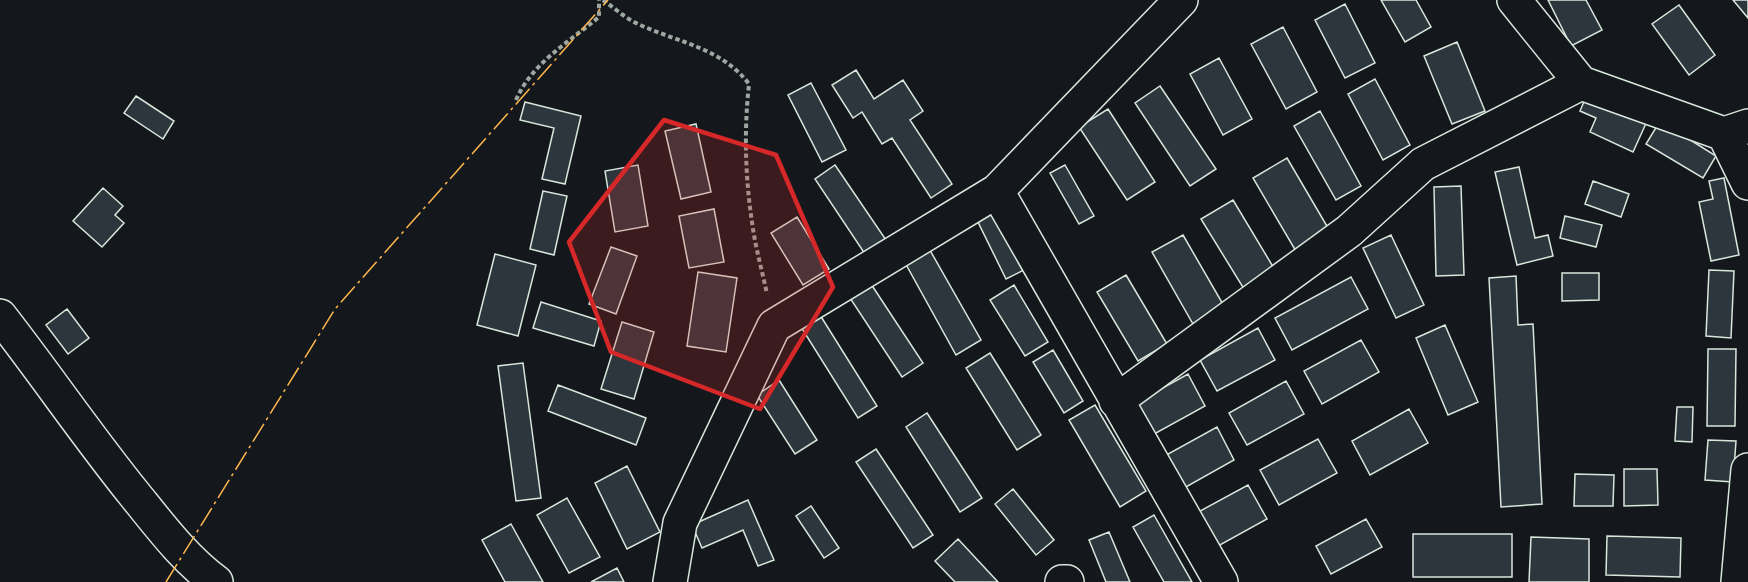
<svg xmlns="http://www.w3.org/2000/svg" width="1748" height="582" font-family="Cabin,sans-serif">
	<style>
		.building { fill: #2c363c; stroke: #d8e6dc; stroke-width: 1.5 }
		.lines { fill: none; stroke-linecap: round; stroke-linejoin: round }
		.minor-casing { stroke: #d8e6dc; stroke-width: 36 }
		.path { stroke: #9da8a2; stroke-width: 4; stroke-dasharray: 4.5 3; stroke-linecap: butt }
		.minor { stroke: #14181c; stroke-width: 33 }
		.power { stroke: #ffb74d; stroke-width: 1.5; stroke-dasharray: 21 4.5 3 4.5; stroke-linecap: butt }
		.marked { fill: #d62828; fill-opacity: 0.2; stroke: #d62828; stroke-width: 4.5; stroke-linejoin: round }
	</style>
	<rect width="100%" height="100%" fill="#14181c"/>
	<!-- building -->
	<path class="building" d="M1381 0H1416L1431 27 1405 42Z
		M1548 0H1586L1602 30 1571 46Z
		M1733 0H1748V18Z
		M1345 4 1375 63 1345 78 1315 20Z
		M1679 5 1715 55 1689 75 1652 24Z
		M1283 27 1317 92 1286 109 1251 44Z
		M1457 42 1485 111 1452 124 1424 56Z
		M1219 58 1252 119 1223 135 1190 74Z
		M856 70 874 99 903 80 923 111 910 120 952 184 931 198 892 138 882 144 862 112 853 118 832 85Z
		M1375 79 1410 145 1383 160 1348 94Z
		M811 83 846 150 822 162 788 95Z
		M1160 86 1216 169 1190 186 1135 103Z
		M1588 92 1648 119 1633 152 1590 132 1596 118 1580 111Z
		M136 96 174 121 163 139 124 113Z
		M525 102 581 116 565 184 542 179 554 128 520 120Z
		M1108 109 1155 182 1127 200 1079 127Z
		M1320 111 1361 186 1336 200 1294 126Z
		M1660 121 1716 156 1703 178 1646 144Z
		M696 124 711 192 681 199 665 131Z
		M1287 158 1331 233 1297 253 1253 178Z
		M638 165 648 226 615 232 605 171Z
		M835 165 886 240 865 254 815 179Z
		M1065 165 1094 216 1079 224 1050 173Z
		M1519 167 1535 238 1548 235 1553 256 1517 265 1495 172Z
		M1724 178 1739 255 1711 261 1699 202 1713 199 1709 181Z
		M1593 181 1629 194 1621 217 1585 204Z
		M1461 186 1464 275 1436 276 1434 187Z
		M103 188 123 206 115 215 124 223 102 247 73 221Z
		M543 191 567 196 554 255 530 249Z
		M1233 200 1275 270 1244 289 1201 219Z
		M995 207 1026 269 1006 279 975 216Z
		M714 209 724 262 689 268 679 216Z
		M1565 216 1602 225 1596 247 1560 238Z
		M797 217 829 269 803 285 771 233Z
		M1183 235 1224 306 1193 324 1152 252Z
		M1391 235 1424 305 1396 318 1363 248Z
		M927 245 981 340 956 355 903 259Z
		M611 247 637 256 616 314 589 304Z
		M495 254 536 265 518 336 477 325Z
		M1709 270 1734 271 1731 338 1706 336Z
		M698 272 737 278 726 352 687 346Z
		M1562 273H1599V300L1562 301Z
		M1126 275 1167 344 1138 361 1097 292Z
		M1516 276 1518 325 1533 324 1542 504 1501 507 1489 278Z
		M1351 277 1368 309 1292 350 1275 318Z
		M871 284 923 363 902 377 850 298Z
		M1014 285 1048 342 1025 356 990 300Z
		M541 302 601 321 594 346 533 328Z
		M67 309 89 338 68 354 46 325Z
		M820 315 877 406 858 418 801 327Z
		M622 322 654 332 634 399 601 389Z
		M1445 325 1478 402 1448 415 1416 338Z
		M1258 328 1275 360 1217 391 1200 360Z
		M1361 340 1379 372 1322 404 1304 371Z
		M1708 349H1736L1735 426H1707Z
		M1053 350 1083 401 1064 413 1033 362Z
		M990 353 1041 435 1017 450 966 368Z
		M523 363 541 498 516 501 498 366Z
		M1188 374 1205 406 1147 438 1130 406Z
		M779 380 817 440 795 454 757 395Z
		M1286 381 1304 414 1247 445 1229 413Z
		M558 385 646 418 636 445 548 411Z
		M1095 405 1146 491 1120 507 1069 420Z
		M1677 407H1693L1692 442 1675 441Z
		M1409 409 1428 443 1370 475 1352 441Z
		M927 413 982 498 960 512 906 427Z
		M1217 427 1234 460 1177 492 1159 459Z
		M1318 439 1337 473 1279 505 1260 470Z
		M1708 440 1736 441 1733 482 1705 480Z
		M876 449 933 535 913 548 856 462Z
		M627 466 660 532 627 549 595 483Z
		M1624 469H1657L1658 505 1624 506Z
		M1575 474 1614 475 1613 506H1574Z
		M1248 485 1267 519 1209 551 1191 516Z
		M1013 489 1054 540 1036 555 995 504Z
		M567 498 600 557 569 573 537 515Z
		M748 500 774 560 758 566 743 530 702 548 692 525Z
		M811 506 839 548 824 558 796 516Z
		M1154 515 1192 582H1164L1133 527Z
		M1366 519 1382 547 1331 574 1316 546Z
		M511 524 543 582H505L482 540Z
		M1109 532 1130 582H1106L1089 540Z
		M1413 534H1512V577H1413Z
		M1607 536 1681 538 1680 577 1606 575Z
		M1531 537 1589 539V582H1529Z
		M958 539 998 582H955L935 561Z
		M617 568 624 582H591Z"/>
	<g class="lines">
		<!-- minor casing -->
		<g class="minor-casing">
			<path id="minor" d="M1514 0 1581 83 1724 134 1748 126
				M1724 134 1748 183
				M997 191 1221 582
				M0 316C46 375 88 437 135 495 160 526 184 558 216 582
				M1116 401 1349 231 1423 164 1581 83
				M670 582 680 523 774 326 997 191 1181 0
				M1062 582H1067
				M1738 582 1748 470"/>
		</g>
		<!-- path -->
		<path class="path" d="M603 0C613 7 623 16 634 22 674 42 720 46 749 84 744 130 745 175 752 222 755 246 762 270 767 294
			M516 100C532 63 569 42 599 17V0"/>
		<!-- minor -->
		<use href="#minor" class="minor"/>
		<!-- power -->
		<path class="power" d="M166 582 335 309 608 0"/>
	</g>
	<!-- marked area -->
	<path class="marked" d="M664 120 776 155 833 287 760 409 611 352 569 242Z"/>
</svg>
